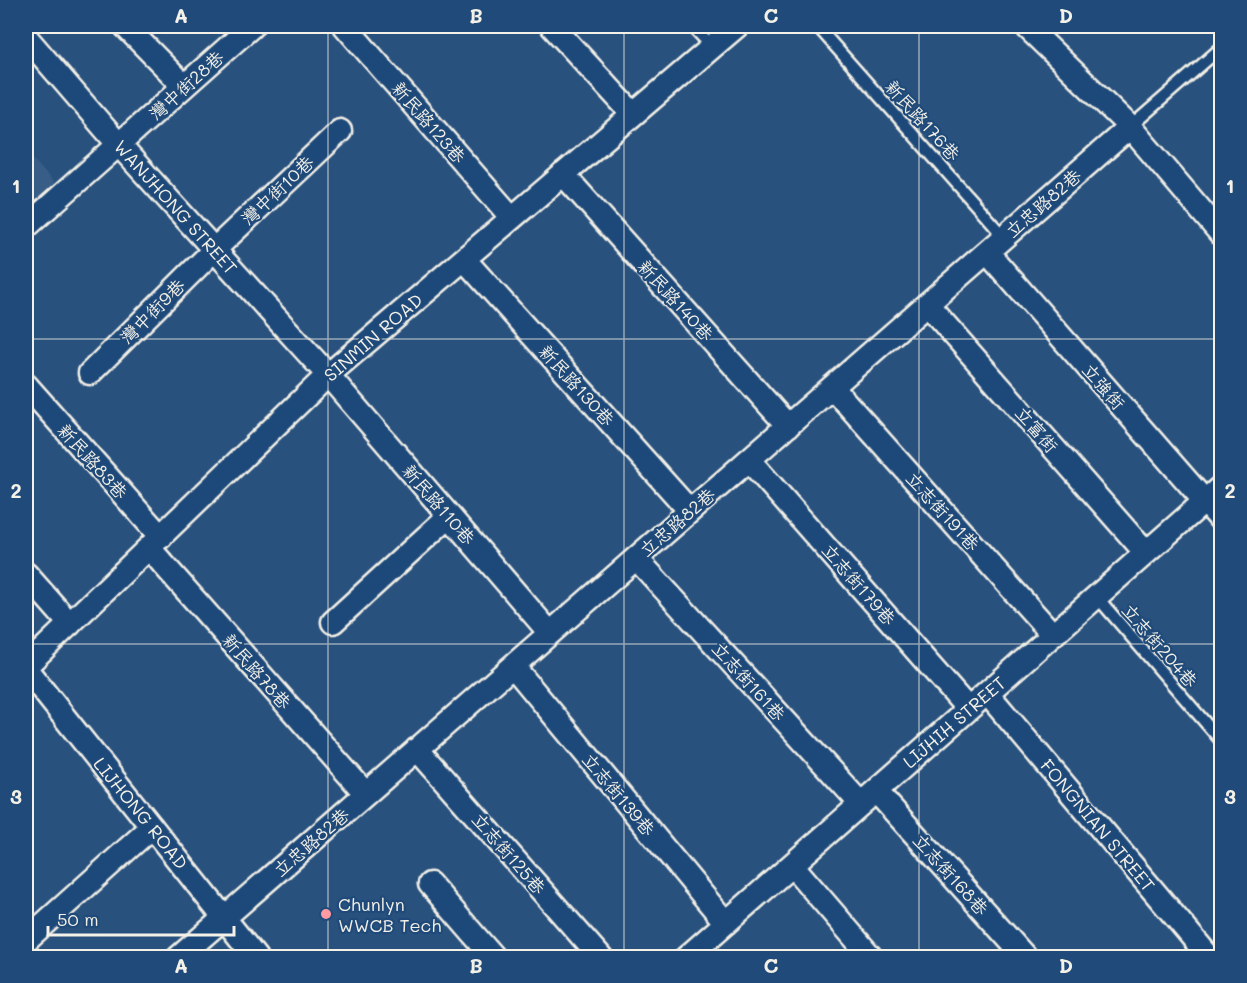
<svg xmlns="http://www.w3.org/2000/svg" width="1247" height="983" font-family="Mali,'LXGW WenKai TC',sans-serif">
	<style>
		.built { fill: #375d86 }
		.lines { fill: none; stroke-linecap: round; stroke-linejoin: round }
		.lane-casing { stroke: #f4f1e8; stroke-width: 15 }
		.street-casing { stroke: #f4f1e8; stroke-width: 27 }
		.lane { stroke: #1f4a7a; stroke-width: 10 }
		.street { stroke: #1f4a7a; stroke-width: 22 }
		.grid { fill: none; stroke: #f4f1e8; stroke-width: 1.5; stroke-opacity: 0.55 }
		.poi-dot { fill: #ff9aa2; stroke: #1f4a7a; stroke-width: 2 }
		.labels { text-anchor: middle; dominant-baseline: central; stroke-width: 4.5; stroke-linejoin: round; paint-order: stroke }
		.street-label { font-size: 18px; fill: #f4f1e8; stroke: #1f4a7a }
		.poi-label { font-size: 18px; fill: #f4f1e8; stroke: #1f4a7a; text-anchor: start }
		.neatline { fill: none; stroke: #f4f1e8; stroke-width: 2 }
		.grid-label { font-size: 20px; text-anchor: middle; font-weight: bold; fill: #f4f1e8 }
	</style>
	<rect width="100%" height="100%" fill="#28517e"/>
	<filter id="ink" filterUnits="userSpaceOnUse"><feTurbulence type="fractalNoise" baseFrequency=".0167" numOctaves="2"/><feDisplacementMap in="SourceGraphic" scale="12" xChannelSelector="R" yChannelSelector="G"/><feConvolveMatrix kernelMatrix="1 2 1 2 8 2 1 2 1" color-interpolation-filters="sRGB"/></filter>
	<g filter="url(#ink)">
		<!-- built -->
		<path class="built" d="M26 151 68 199 26 237Z"/>
		<g class="lines">
			<!-- lane casing -->
			<g class="lane-casing">
				<path id="lane" d="M692 26 712 47
					M817 26 1004 237
					M1130 127 1222 47
					M1097 597 1222 742"/>
			</g>
			<!-- street casing -->
			<g class="street-casing">
				<path id="street" d="M125 26 184 86
					M345 26 512 218
					M552 26 633 114
					M1026 26 1130 127 1222 235
					M26 37 119 145 328 375 550 633
					M563 174 788 426
					M26 227 252 26
					M987 252 1222 521
					M464 259 690 511
					M927 304 1146 553
					M90 373 215 249 340 131
					M26 385 161 537
					M832 387 1053 635
					M749 460 968 709
					M149 548 366 794
					M636 558 861 804
					M26 574 70 624
					M333 622 449 516
					M26 666 328 375 737 26
					M513 666 726 923
					M26 669 256 958
					M987 693 1210 958
					M417 749 601 958
					M876 791 1026 958
					M792 865 872 958
					M430 884 494 958
					M26 940 152 827
					M178 958 1130 127
					M686 958 1222 486"/>
			</g>
			<!-- lane -->
			<use href="#lane" class="lane"/>
			<!-- street -->
			<use href="#street" class="street"/>
		</g>
	</g>
	<!-- grid -->
	<path class="grid" d="M328 26V958M624 26V958M919 26V958M26 339H1222M26 644H1222"/>
	<!-- markers -->
	<circle class="poi-dot" cx="326" cy="914" r="6"/>
	<g class="labels">
		<!-- street labels -->
		<g class="street-label">
			<text transform="translate(186 85) rotate(-42)">灣中街28巷</text>
			<text transform="translate(923 120) rotate(48)">新民路176巷</text>
			<text transform="translate(429 122) rotate(49)">新民路123巷</text>
			<text transform="translate(277 190) rotate(-43)">灣中街10巷</text>
			<text transform="translate(1043 203) rotate(-41)">立忠路82巷</text>
			<text transform="translate(176 207) rotate(48)">WANJHONG STREET</text>
			<text transform="translate(676 300) rotate(48)">新民路140巷</text>
			<text transform="translate(152 311) rotate(-45)">灣中街9巷</text>
			<text transform="translate(373 337) rotate(-41)">SINMIN ROAD</text>
			<text transform="translate(577 385) rotate(48)">新民路130巷</text>
			<text transform="translate(1104 386) rotate(49)">立強街</text>
			<text transform="translate(1037 429) rotate(49)">立富街</text>
			<text transform="translate(93 461) rotate(48)">新民路83巷</text>
			<text transform="translate(439 504) rotate(49)">新民路110巷</text>
			<text transform="translate(943 511) rotate(48)">立志街191巷</text>
			<text transform="translate(677 522) rotate(-41)">立忠路82巷</text>
			<text transform="translate(859 584) rotate(49)">立志街179巷</text>
			<text transform="translate(1160 645) rotate(49)">立志街204巷</text>
			<text transform="translate(257 671) rotate(49)">新民路78巷</text>
			<text transform="translate(749 681) rotate(48)">立志街161巷</text>
			<text transform="translate(954 722) rotate(-41)">LIJHIH STREET</text>
			<text transform="translate(619 794) rotate(50)">立志街139巷</text>
			<text transform="translate(141 813) rotate(51)">LIJHONG ROAD</text>
			<text transform="translate(1098 825) rotate(50)">FONGNIAN STREET</text>
			<text transform="translate(311 842) rotate(-41)">立忠路82巷</text>
			<text transform="translate(509 853) rotate(49)">立志街125巷</text>
			<text transform="translate(951 874) rotate(48)">立志街168巷</text>
		</g>
		<!-- poi labels -->
		<g class="poi-label">
			<text x="338" y="904">Chunlyn<tspan x="338" dy="21">WWCB Tech</tspan></text>
		</g>
	</g>
	<!-- margin -->
	<rect width="1247" height="983" fill="none" stroke="#1f4a7a" stroke-width="66"/>
	<!-- scale -->
	<path d="M48 926v9h186v-9" fill="none" stroke="#f4f1e8" stroke-width="3"/>
	<text x="57" y="926" font-size="18" fill="#f4f1e8" stroke="#1f4a7a" stroke-width="4.5" paint-order="stroke">50 m</text>
	<rect x="33" y="33" width="1181" height="917" class="neatline"/>
	<g class="grid-label">
		<text x="181" y="23">A</text>
		<text x="476" y="23">B</text>
		<text x="771" y="23">C</text>
		<text x="1066" y="23">D</text>
		<text x="16" y="193">1</text>
		<text x="1230" y="193">1</text>
		<text x="16" y="498">2</text>
		<text x="1230" y="498">2</text>
		<text x="16" y="804">3</text>
		<text x="1230" y="804">3</text>
		<text x="181" y="973">A</text>
		<text x="476" y="973">B</text>
		<text x="771" y="973">C</text>
		<text x="1066" y="973">D</text>
	</g>
</svg>
